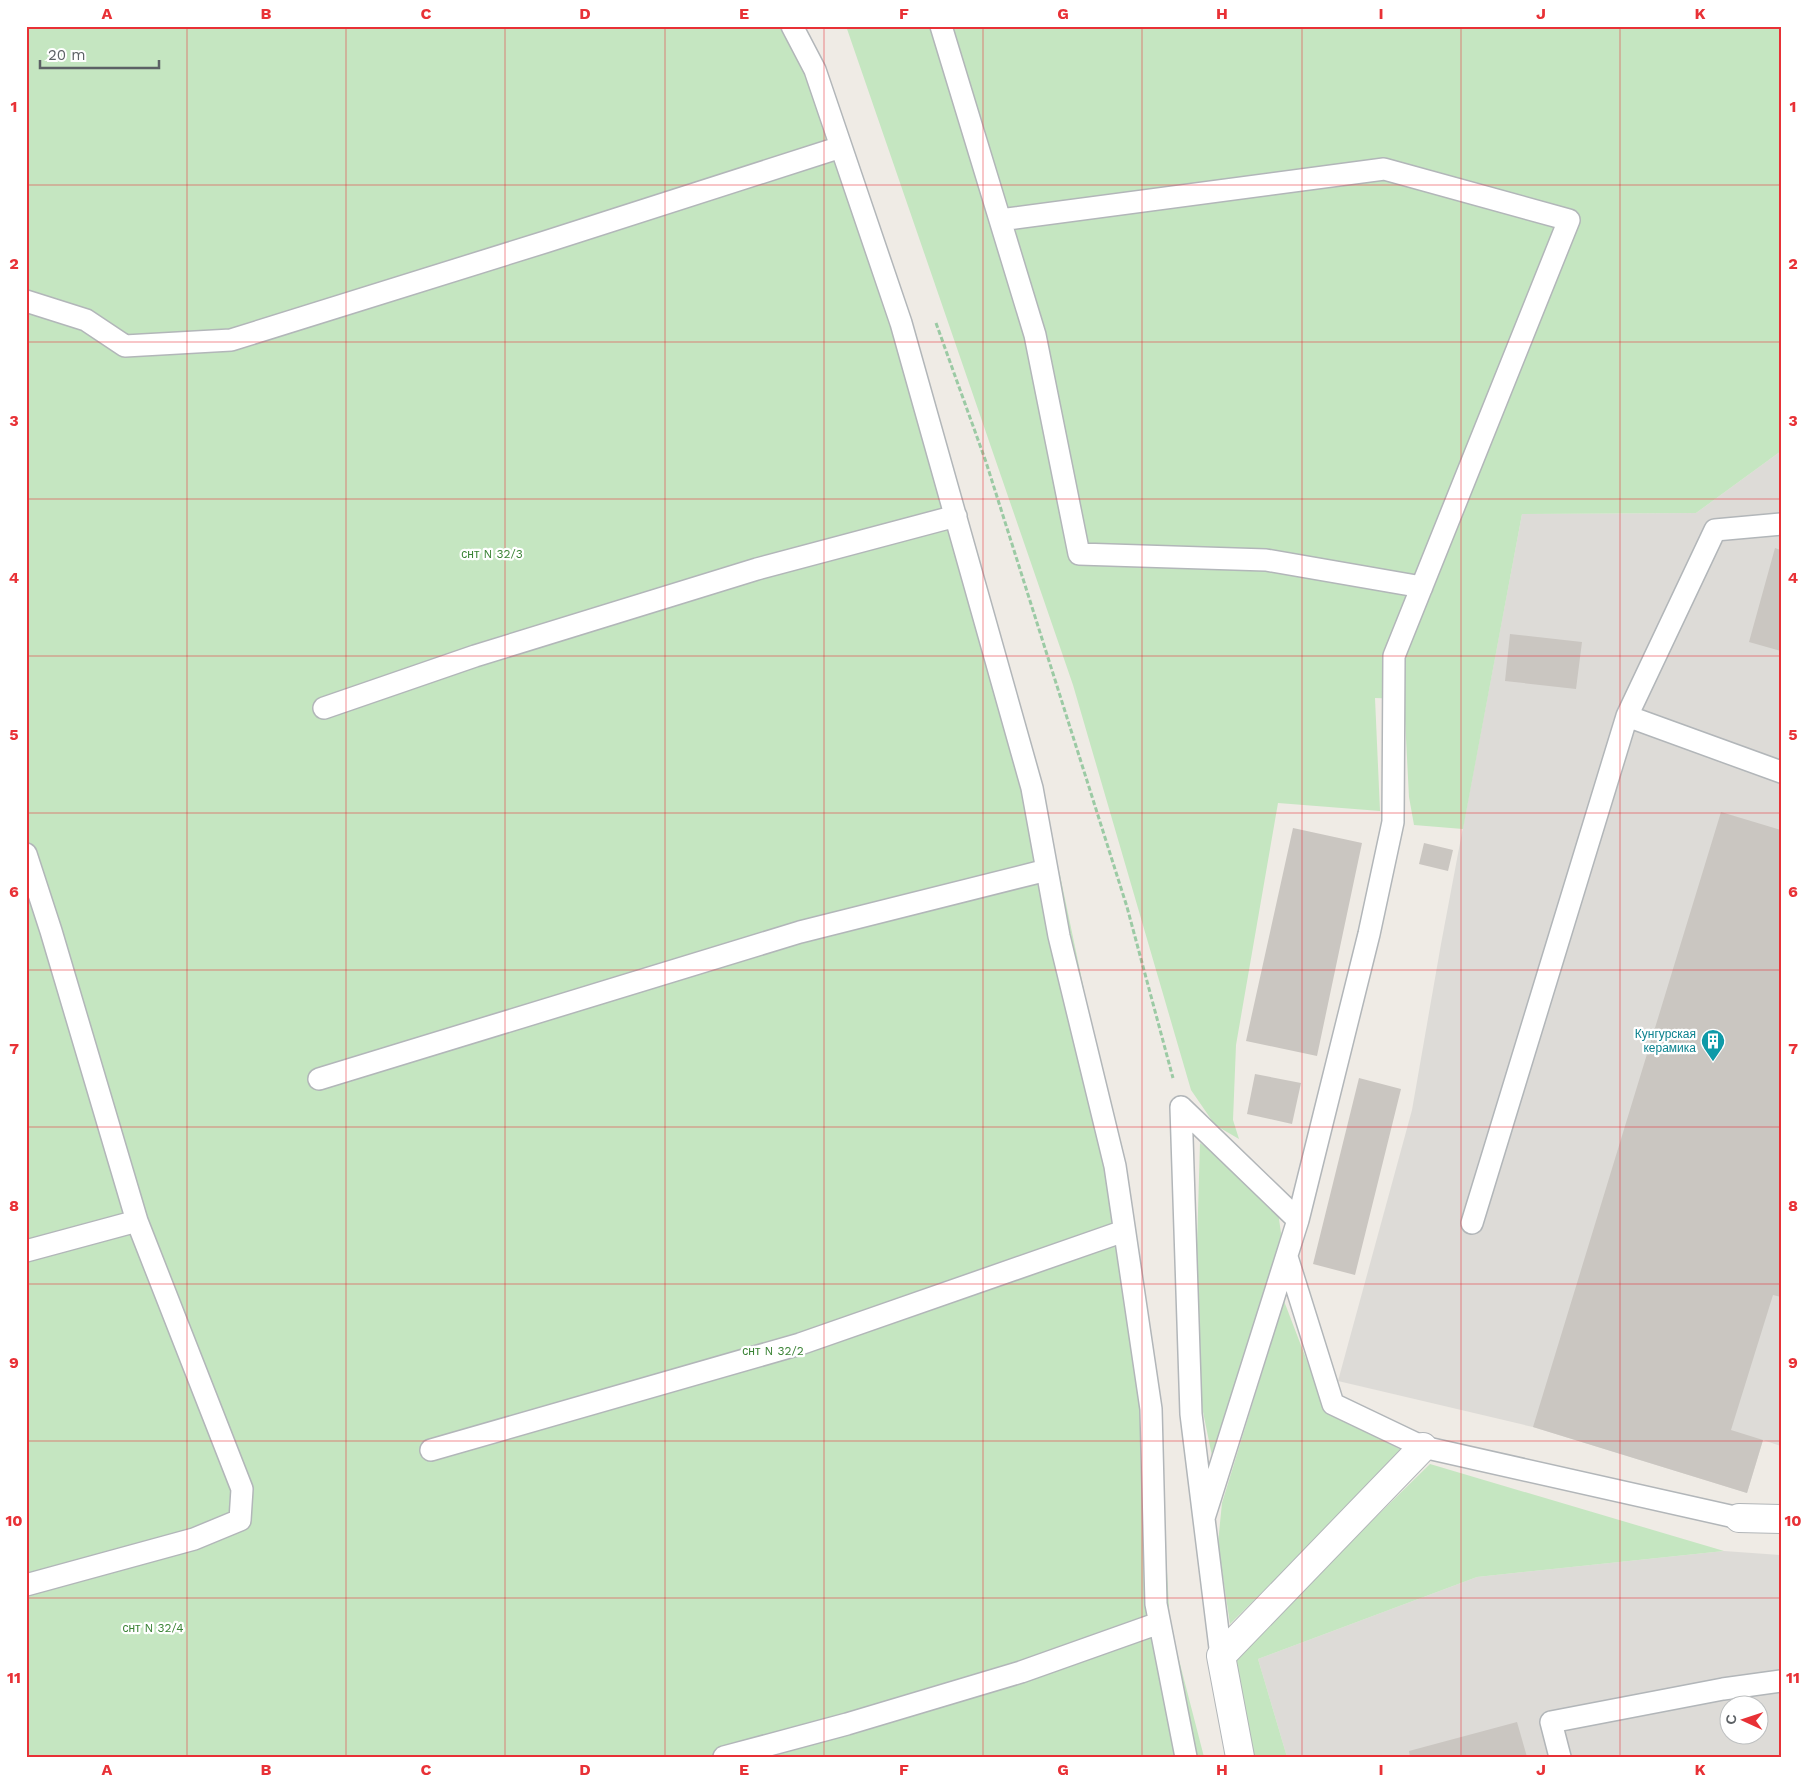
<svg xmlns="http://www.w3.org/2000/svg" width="1807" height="1783" font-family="'Work Sans',sans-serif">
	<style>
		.industrial { fill: #dddbd7; fill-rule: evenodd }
		.green { fill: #c5e6c1 }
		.building { fill: #cac6c1 }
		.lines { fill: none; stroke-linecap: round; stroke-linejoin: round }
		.service-casing { stroke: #b2b6b9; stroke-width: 24 }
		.minor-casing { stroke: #b2b6b9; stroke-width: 30 }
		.path { stroke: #9bcaa4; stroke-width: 3; stroke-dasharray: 5 2.5; stroke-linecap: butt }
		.service { stroke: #fff; stroke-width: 21 }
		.minor { stroke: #fff; stroke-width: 28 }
		.grid { fill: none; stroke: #e83136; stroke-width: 1; stroke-opacity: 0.55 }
		.labels { text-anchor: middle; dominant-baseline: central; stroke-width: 4.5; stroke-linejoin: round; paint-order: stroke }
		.park-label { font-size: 12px; fill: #3a8335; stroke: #fff }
		.culture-label { font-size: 12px; fill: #0d838f; stroke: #fff; text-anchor: end }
		.neatline { fill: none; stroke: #e83136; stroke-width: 2 }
		.grid-label { font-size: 16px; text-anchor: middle; font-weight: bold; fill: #e83136 }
	</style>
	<rect width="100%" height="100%" fill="#efebe5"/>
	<!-- industrial -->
	<path class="industrial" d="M1781 451V1446L1763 1440 1747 1493 1533 1427 1338 1381 1412 1110 1441 944 1522 514 1696 513Z
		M1724 1551 1781 1555V1757H1287L1258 1659 1477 1577ZM1730 1706H1760V1736H1730Z"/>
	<!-- green -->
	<path class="green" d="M26 26H803L913 328 1060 875 1134 1229 1158 1411 1170 1625 1204 1757H26Z
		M846 26H1781V451L1696 513 1522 514 1463 829 1414 825 1409 797 1404 699 1375 698 1380 811 1278 803 1236 1045 1233 1120 1239 1139 1215 1125 1191 1090 1073 685Z
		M1200 1143 1221 1157 1277 1205 1282 1240 1212 1456 1200 1397 1195 1313Z
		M1284 1301 1325 1408 1405 1452 1230 1624 1218 1543 1222 1503Z
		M1430 1464 1724 1551 1477 1577 1258 1659 1287 1757H1254L1235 1655Z"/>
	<!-- building -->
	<path class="building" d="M1775 548 1781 550V651L1749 642Z
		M1510 634 1582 642 1576 689 1505 681Z
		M1721 812 1781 830V1297L1773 1295 1731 1430 1763 1440 1747 1493 1533 1427Z
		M1293 828 1362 843 1317 1056 1246 1041Z
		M1424 843 1453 850 1448 871 1419 864Z
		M1255 1074 1301 1083 1292 1124 1247 1114Z
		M1359 1078 1401 1089 1355 1275 1313 1264Z
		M1517 1722 1527 1757H1410L1409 1751Z"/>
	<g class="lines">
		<!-- service casing -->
		<g class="service-casing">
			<path id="service" d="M792 26 815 70 901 323 1032 788 1059 936 1115 1166 1151 1409 1156 1604 1186 1757
				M941 26 1035 335 1079 554 1266 560 1422 587
				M1000 220 1384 169 1569 220 1394 656 1393 822 1369 934 1298 1220 1204 1518
				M26 301 86 320 125 346 231 340 545 242 841 147
				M324 708 475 656 757 569 956 516
				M1627 716 1715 530 1781 524
				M26 854 51 931 137 1221 242 1489 240 1520 194 1539 26 1585
				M319 1079 800 932 1047 870
				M1181 1107 1191 1414 1221 1656
				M1181 1107 1298 1220
				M1472 1223 1627 716 1781 772
				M26 1251 137 1221
				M1287 1257 1333 1404 1423 1447 1739 1518
				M431 1450 800 1344 1124 1231
				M724 1757 847 1724 1021 1672 1159 1623
				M1560 1757 1551 1722 1723 1689 1781 1681"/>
		</g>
		<!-- minor casing -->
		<g class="minor-casing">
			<path id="minor" d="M1739 1518 1781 1519
				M1240 1757 1221 1656 1423 1447"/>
		</g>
		<!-- path -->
		<path class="path" d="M26 29 27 26
			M936 323 986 462 1127 907 1173 1078"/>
		<!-- service -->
		<use href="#service" class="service"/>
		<!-- minor -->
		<use href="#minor" class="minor"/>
	</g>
	<!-- grid -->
	<path class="grid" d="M187 26V1757M346 26V1757M505 26V1757M665 26V1757M824 26V1757M983 26V1757M1142 26V1757M1302 26V1757M1461 26V1757M1620 26V1757M26 185H1781M26 342H1781M26 499H1781M26 656H1781M26 813H1781M26 970H1781M26 1127H1781M26 1284H1781M26 1441H1781M26 1598H1781"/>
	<!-- icons -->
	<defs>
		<g id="building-pin" transform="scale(1.25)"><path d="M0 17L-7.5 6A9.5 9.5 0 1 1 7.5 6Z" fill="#0f9aa8" stroke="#fff"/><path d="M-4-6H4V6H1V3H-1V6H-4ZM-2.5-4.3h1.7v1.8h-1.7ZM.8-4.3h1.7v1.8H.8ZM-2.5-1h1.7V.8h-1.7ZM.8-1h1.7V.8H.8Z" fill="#fff"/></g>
	</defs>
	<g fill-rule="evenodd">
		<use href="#building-pin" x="1713" y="1041"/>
	</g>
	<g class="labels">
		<!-- park labels -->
		<g class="park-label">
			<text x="492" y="554">снт N 32/3</text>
			<text x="773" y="1351">снт N 32/2</text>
			<text x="153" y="1628">снт N 32/4</text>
		</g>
		<!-- culture labels -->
		<g class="culture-label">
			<text x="1696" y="1034">Кунгурская<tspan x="1696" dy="14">керамика</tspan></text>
		</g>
	</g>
	<!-- border -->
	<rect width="1807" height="1783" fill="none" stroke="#ffffff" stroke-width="55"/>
	<!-- north arrow -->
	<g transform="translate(1744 1720) rotate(273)"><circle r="24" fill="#ffffff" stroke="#bec0c1"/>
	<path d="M0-4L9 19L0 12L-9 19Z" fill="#e83136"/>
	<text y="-8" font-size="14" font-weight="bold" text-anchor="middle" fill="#5c6165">С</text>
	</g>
	<!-- scale -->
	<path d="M40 60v8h119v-8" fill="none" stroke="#5c6165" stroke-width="2.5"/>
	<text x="48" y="60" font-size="15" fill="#5c6165" stroke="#ffffff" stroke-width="4" paint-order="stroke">20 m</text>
	<rect x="28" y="28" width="1752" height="1728" class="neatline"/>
	<g class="grid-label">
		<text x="107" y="19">A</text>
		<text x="266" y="19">B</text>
		<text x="426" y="19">C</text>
		<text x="585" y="19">D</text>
		<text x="744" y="19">E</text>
		<text x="904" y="19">F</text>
		<text x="1063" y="19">G</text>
		<text x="1222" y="19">H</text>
		<text x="1381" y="19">I</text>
		<text x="1541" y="19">J</text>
		<text x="1700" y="19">K</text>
		<text x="14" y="112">1</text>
		<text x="1793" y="112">1</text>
		<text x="14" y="269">2</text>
		<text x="1793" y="269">2</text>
		<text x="14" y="426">3</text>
		<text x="1793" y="426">3</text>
		<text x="14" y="583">4</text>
		<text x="1793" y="583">4</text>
		<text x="14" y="740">5</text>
		<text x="1793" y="740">5</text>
		<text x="14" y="897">6</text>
		<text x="1793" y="897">6</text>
		<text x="14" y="1054">7</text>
		<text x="1793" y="1054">7</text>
		<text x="14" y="1211">8</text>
		<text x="1793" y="1211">8</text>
		<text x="14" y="1368">9</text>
		<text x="1793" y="1368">9</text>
		<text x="14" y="1526">10</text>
		<text x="1793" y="1526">10</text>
		<text x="14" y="1683">11</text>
		<text x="1793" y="1683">11</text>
		<text x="107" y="1775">A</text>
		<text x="266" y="1775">B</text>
		<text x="426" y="1775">C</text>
		<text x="585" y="1775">D</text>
		<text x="744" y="1775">E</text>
		<text x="904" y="1775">F</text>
		<text x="1063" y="1775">G</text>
		<text x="1222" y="1775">H</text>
		<text x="1381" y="1775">I</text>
		<text x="1541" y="1775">J</text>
		<text x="1700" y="1775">K</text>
	</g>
</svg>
